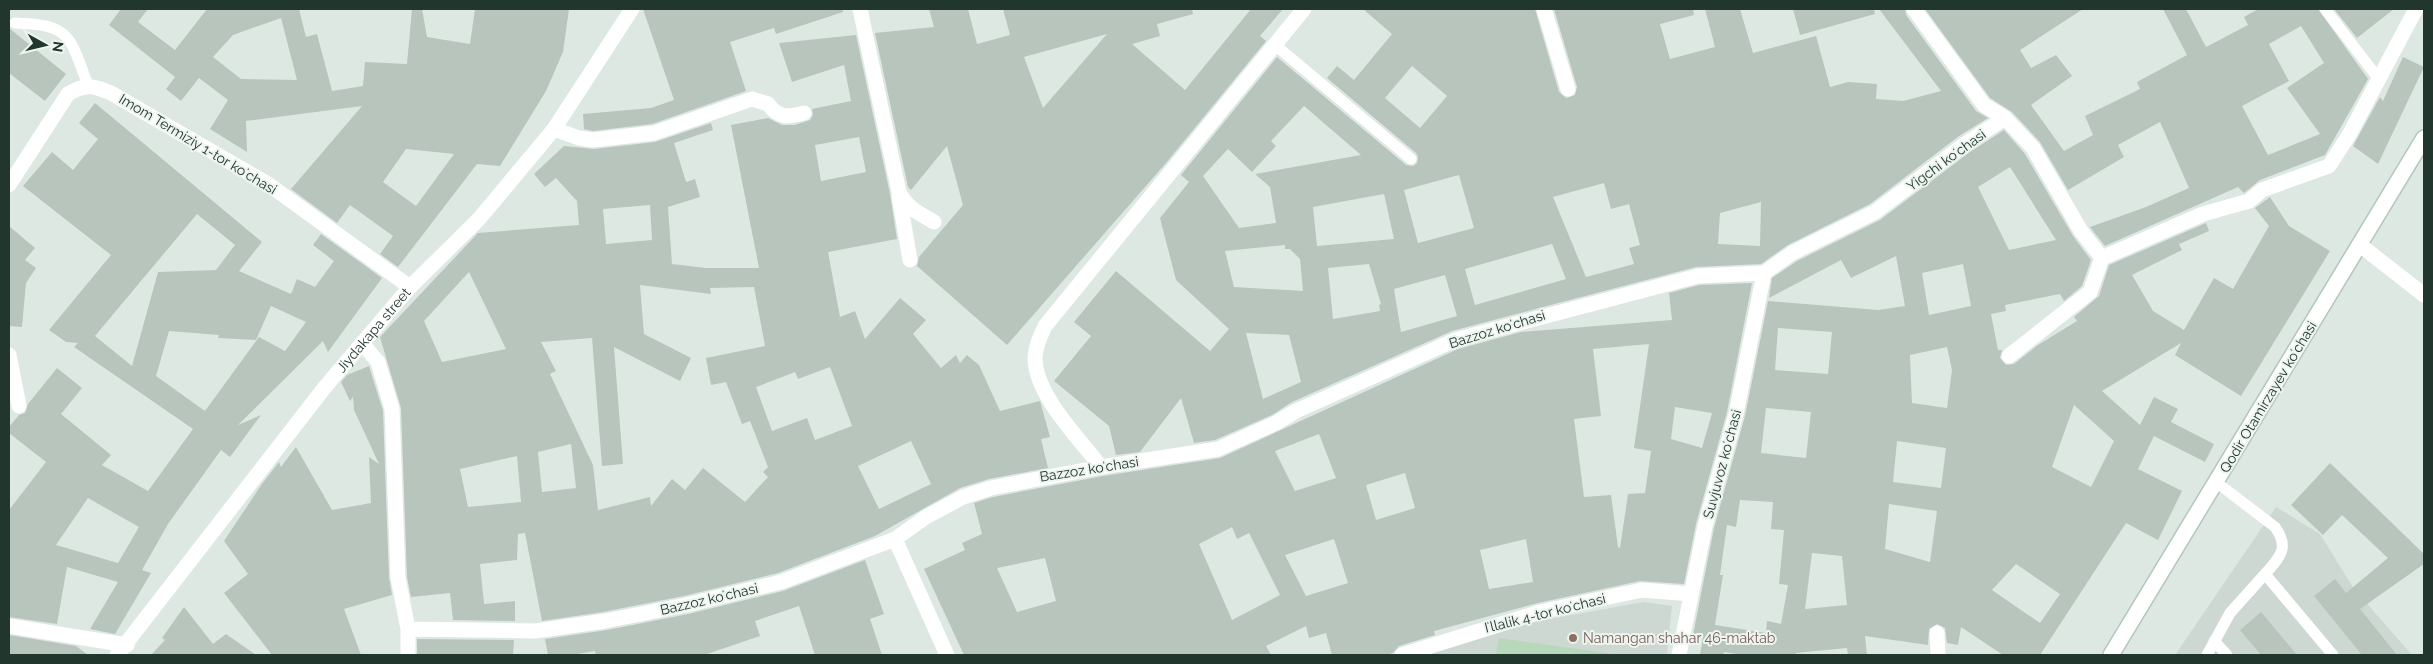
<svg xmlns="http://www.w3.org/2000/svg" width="2433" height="664" font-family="Raleway,sans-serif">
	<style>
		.built { fill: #ccd8d1 }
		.green { fill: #b8d8bc }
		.building { fill: #b7c5bd; fill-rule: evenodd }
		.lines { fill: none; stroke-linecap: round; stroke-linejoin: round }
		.secondary-casing { stroke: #b2c7bc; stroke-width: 18 }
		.service { stroke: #fff; stroke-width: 11 }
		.minor { stroke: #fff; stroke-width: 15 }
		.tertiary { stroke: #fff; stroke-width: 15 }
		.secondary { stroke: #fff; stroke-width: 15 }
		.education-dot { fill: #8d6e63; stroke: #eef5f0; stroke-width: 2 }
		.labels { text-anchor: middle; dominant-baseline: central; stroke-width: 4; stroke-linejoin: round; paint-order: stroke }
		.street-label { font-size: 14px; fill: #21362d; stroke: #eef5f0 }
		.education-label { font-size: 14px; fill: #785e54; stroke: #eef5f0; text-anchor: start }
	</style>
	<rect width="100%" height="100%" fill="#dee8e2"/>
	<!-- built -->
	<path class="built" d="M2276 507 2320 534 2354 589 2412 655H2175Z
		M1643 602 1672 606 1667 655H1415L1539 621Z"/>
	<!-- green -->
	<path class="green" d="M1499 638 1620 655H1496Z"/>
	<!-- building -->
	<path class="building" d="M121 9H148L138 22 175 50 207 9H299L306 37 317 34 332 91 363 86 365 62 407 64 412 9H422L427 37 470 44 475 9H569L563 52 546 91 500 166 477 164 398 267 380 254 393 236 350 205 337 223 291 189 362 106 246 121 247 152 210 129 228 100 199 78 181 101 166 89 175 77 109 25ZM281 18 297 80 241 79 213 57 233 35ZM406 149 454 154 416 206 383 182Z
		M643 9H843V12L776 34 774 28 730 42 746 91 652 124 593 131 584 129 583 114 651 108 674 100Z
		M929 9H968L977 44 1010 35 1003 9H1192L1193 14 1157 24 1160 36 1132 44 1185 90 1251 9H1283L1260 36 1266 41 1166 163 1007 345 917 266 919 257 963 205 947 146 911 190 908 187 875 33 934 27ZM1107 34 1043 108 1024 57Z
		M1363 9H1535L1559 92 1566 98 1575 95 1577 87 1554 9H1693L1694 15 1660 24 1670 59 1715 47 1705 9H1740L1753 53 1816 36 1830 87 1848 82 1877 84 1876 99 1903 101 1941 91 1879 9H1905L1906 15 1976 111 1988 118 1959 136 1870 204 1788 245 1761 264 1696 267 1452 331 1292 402 1272 415 1215 440 1194 443 1181 398 1140 452 1116 455 1109 426 1054 381 1091 336 1074 322 1116 271 1210 351 1229 329 1176 280 1160 218 1189 182 1181 175 1277 57 1406 165 1413 166 1417 163 1418 157 1416 153 1327 78 1337 66 1354 80 1392 34ZM1412 66 1447 96 1420 128 1385 98ZM1304 106 1361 155 1255 174 1270 187 1276 223 1239 228 1203 176 1228 149 1252 172 1276 146 1271 141ZM1459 175 1474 228 1418 243 1404 190ZM1604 183 1611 209 1629 204 1640 245 1629 248 1634 264 1586 277 1553 197ZM1384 194 1394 239 1317 246 1313 207ZM1761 202 1760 246 1718 244 1720 213ZM1552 244 1566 279 1475 305 1465 269ZM1285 245V249H1290L1300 259 1303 291 1234 287 1225 251ZM1369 264 1381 304 1379 305 1380 311 1333 319 1328 268ZM1445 275 1457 316 1401 332 1394 289ZM1246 333 1289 335 1301 382 1263 399Z
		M1793 9H1874L1875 14 1800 35Z
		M1925 9H2083L2020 50 2031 68 2056 55 2072 76 2031 105 2064 151 2093 135 2085 116 2140 89 2137 82 2187 55 2163 9H2186L2206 47 2248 25 2244 17 2258 9H2318L2368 79 2325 155 2260 180 2244 193 2238 187 2105 246 2090 227 2146 207 2189 188 2160 122 2118 145 2124 157 2068 190 2040 142 2012 112 1990 98ZM2301 26 2324 63 2287 88 2320 134 2268 155 2242 106 2289 81 2269 44Z
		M2334 9H2394L2357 38Z
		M9 28 66 74 45 101 9 73Z
		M856 35 890 194 897 239 828 252 840 317 855 311 865 339 900 298 926 320 913 334 941 368 956 355 960 363 967 355 979 365 1000 411 1040 401 1050 437 1041 439 1048 468 989 479 960 488 875 536 778 573 684 596 603 612 542 621 525 533 518 534 517 560 480 564 484 604 515 601V621L453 620 450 593 411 597 407 577 401 408 380 337 478 233 579 225 577 201 556 178 545 187 534 174 564 146 594 149 655 142 711 123 713 130 674 143 686 182 695 179 700 197 668 207 672 264 706 268H759L731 125 768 118 782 125H795L810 120 813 115 812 109 851 101 844 65 792 82 779 43ZM859 137 866 172 821 181 815 145ZM650 205 652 240 606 244 603 209ZM469 272 506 349 442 362 424 321ZM640 285 711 294 710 288 754 287 765 346 706 358 711 385 726 382 742 424 750 421 768 467 763 472 768 477 745 502 703 468 685 490 672 479 651 506 650 497 598 510 593 465 550 374 556 371 541 342 592 338 602 466 623 464 614 347 680 381 691 358 644 334ZM830 367 852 426 815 440 807 418 772 431 756 387 795 372 798 379ZM911 441 931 484 879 509 858 466ZM571 444 576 488 542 492 538 452ZM517 456 521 502 468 507 460 469Z
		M2403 57 2424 67 2378 164 2353 146 2380 97 2383 101Z
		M95 103 262 242 239 271 291 294 297 279 315 287 334 261 313 245 321 234 382 278 328 352 323 341 238 425 261 415 230 457 221 450 168 524 142 570 151 573 115 634 90 629 118 582 67 567 57 624 9 617V510L46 462 9 433V427L19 415 25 413 28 404 57 368 82 388 61 414 111 455 102 465 148 491 193 429 74 347 78 343 66 342 49 330 111 255 23 186 52 152 73 170 98 139 79 123ZM197 214 235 245 216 270 158 272 132 366 95 336ZM271 306 306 322 285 351 259 337 205 411 156 376 169 331 219 335 218 338 256 340ZM88 498 139 527 118 563 56 545Z
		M2004 130 2025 154 2073 236 2091 260 2082 286 2064 301 2060 294 2005 305 2006 311 1991 314 1998 350H2002L2000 358 2006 365 2014 364 2038 345 2077 321 2074 317 2099 296 2109 265 2206 223 2209 231 2179 244 2182 250 2132 275 2153 311 2184 330 2214 278 2233 289 2269 226 2255 208 2270 197 2289 226 2330 251 2241 396 2175 355 2181 343 2102 391 2140 425 2154 397 2178 409 2171 422 2214 444 2205 462 2154 436 2138 469 2182 491 2158 540 2126 523 2040 655H2003L1961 627 1958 645 1947 643 1945 628 1937 624 1929 629 1928 645 1865 636 1867 655H1848L1847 648 1796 653V655H1743L1724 652 1723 655H1700L1703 637 1693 635 1714 528 1745 416 1768 301 1878 310 1905 306 1896 256 1851 278 1841 260 1769 298 1772 278 1797 261 1880 220 1970 152ZM2010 167 2056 240 2009 250 1978 187ZM1963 264 1971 306 1929 315 1922 273ZM1778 328 1832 332 1828 374 1775 370ZM1947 347 1952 370 1947 408 1912 403 1910 355ZM2074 405 2114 441 2091 487 2052 467ZM1766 408 1811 412 1806 458 1761 453ZM1897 441 1946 448 1941 488 1893 482ZM1740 500 1773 502 1771 529 1784 530 1779 584 1788 585 1781 624 1767 621 1766 633 1715 625 1723 575H1720L1727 525 1736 527ZM1889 504 1937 511 1930 562 1885 549ZM1812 553 1842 556 1847 605 1805 609ZM2016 564 2060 594 2040 623 1992 590Z
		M9 226 35 248 25 260 36 268 26 283 22 327 9 326Z
		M1752 283 1727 412 1696 524 1684 584 1640 581 1538 603 1434 631 1435 635 1399 646 1393 653 1386 655H1332L1326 633 1309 638 1306 626 1266 646 1271 655H964L924 569 965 550 962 543 982 534 974 503 993 497 1103 476 1220 458 1458 349 1521 332 1672 320 1669 293 1699 285ZM1649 344 1634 448 1651 451 1645 493 1628 494 1620 548 1618 547 1611 495 1584 497 1574 419 1601 416 1593 349ZM1675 407 1712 413 1702 448 1671 439ZM1319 434 1336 478 1295 491 1275 451ZM1405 473 1415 508 1376 520 1366 485ZM1232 527 1237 539 1249 533 1280 595 1232 620 1199 544ZM1334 539 1348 583 1306 596 1285 555ZM1526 539 1533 582 1489 589 1480 550ZM1045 558 1056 601 1017 612 997 568Z
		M369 366 383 411 389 578 392 595 344 609 361 655H272L224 593 248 574 224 541 262 484 279 462 281 467 296 447 332 510 371 503 369 457 379 464 354 410 353 397 350 401 341 382 347 375Z
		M2330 463 2424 554V564L2360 609 2397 655H2362L2314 596 2335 579 2346 593 2388 558 2342 515 2323 535 2291 505Z
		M865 560 884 614 870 619 882 655H815L799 606 755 621 760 636 704 655H596L595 651 571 655H548L545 639 607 630 688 614 783 591Z
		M184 607 213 644 226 634 256 655H151L165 640 162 638Z
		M2261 612 2297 655H2261L2240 630Z
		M9 635 76 646 88 655H9Z
		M417 639 514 640 513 655H417Z"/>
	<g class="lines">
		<!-- secondary casing -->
		<g class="secondary-casing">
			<path id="secondary" d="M2111 655 2424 138"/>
		</g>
		<!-- service -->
		<path class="service" d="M2325 9 2378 78
			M15 23C72 25 69 36 88 85
			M1274 44 1411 159
			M2216 482 2275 527C2290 548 2280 557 2265 574
			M2214 641 2227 655
			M2207 655 2230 613 2265 574 2333 655"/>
		<!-- minor -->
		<path class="minor" d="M860 9 899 192C907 208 919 213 934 222
			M1544 9 1568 89
			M2005 118 2033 148 2081 231 2102 258 2203 214 2249 201 2262 190 2329 166 2349 135 2416 9
			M554 129 579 138 593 140 654 133 752 99 768 104C779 119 788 117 804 113
			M9 185 68 94C84 84 93 85 111 93L268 184 410 287
			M899 196 910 260
			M2360 245 2424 295
			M1764 273 1792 253 1875 212 1965 144 2005 118 1984 105 1914 9
			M362 343 378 362 392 409 398 578 408 629V655
			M9 355 19 406
			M2009 356 2090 292 2102 258
			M1101 467C1079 438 1036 396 1035 359 1035 347 1040 337 1045 326L1304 9
			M895 539 947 655
			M9 626 127 645
			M408 629 535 631 605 621 686 605 781 582 895 539 926 517 963 497 991 488 1101 467 1218 449 1276 423 1296 411 1455 340 1698 276 1764 273
			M1937 633 1938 655
			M1402 655 1540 612 1642 590 1691 594
			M1679 655 1705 526 1736 414 1764 273"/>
		<!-- tertiary -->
		<path class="tertiary" id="s1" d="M117 655 325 387 410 287 479 219 554 129 632 9"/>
		<!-- secondary -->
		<use href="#secondary" class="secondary"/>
	</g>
	<!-- markers -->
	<circle class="education-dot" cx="1573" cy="638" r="5"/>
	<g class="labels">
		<!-- street labels -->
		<g class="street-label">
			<text transform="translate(198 144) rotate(31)">Imom Termiziy 1-tor koʻchasi</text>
			<text transform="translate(1946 160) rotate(-36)">Yigchi koʻchasi</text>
			<text transform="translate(1497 329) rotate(-17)">Bazzoz koʻchasi</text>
			<text stroke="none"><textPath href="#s1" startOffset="414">Jiydakapa street</textPath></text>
			<text transform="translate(2268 397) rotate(-59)">Qodir Otamirzayev koʻchasi</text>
			<text transform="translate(1722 464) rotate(-75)">Suvjuvoz koʻchasi</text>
			<text transform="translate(1089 469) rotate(-9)">Bazzoz koʻchasi</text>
			<text transform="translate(709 599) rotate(-13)">Bazzoz koʻchasi</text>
			<text transform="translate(1545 613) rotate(-14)">Iʻllalik 4-tor koʻchasi</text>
		</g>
		<!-- education labels -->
		<g class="education-label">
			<text x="1583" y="638">Namangan shahar 46-maktab</text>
		</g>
	</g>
	<!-- border -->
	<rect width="2433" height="664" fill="none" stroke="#21362d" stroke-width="20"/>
	<!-- north arrow -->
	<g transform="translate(45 45) rotate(98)" stroke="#eef5f0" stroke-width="4" paint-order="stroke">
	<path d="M0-4L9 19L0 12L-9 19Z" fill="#21362d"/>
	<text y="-8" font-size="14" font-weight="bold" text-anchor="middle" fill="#21362d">N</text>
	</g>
</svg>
